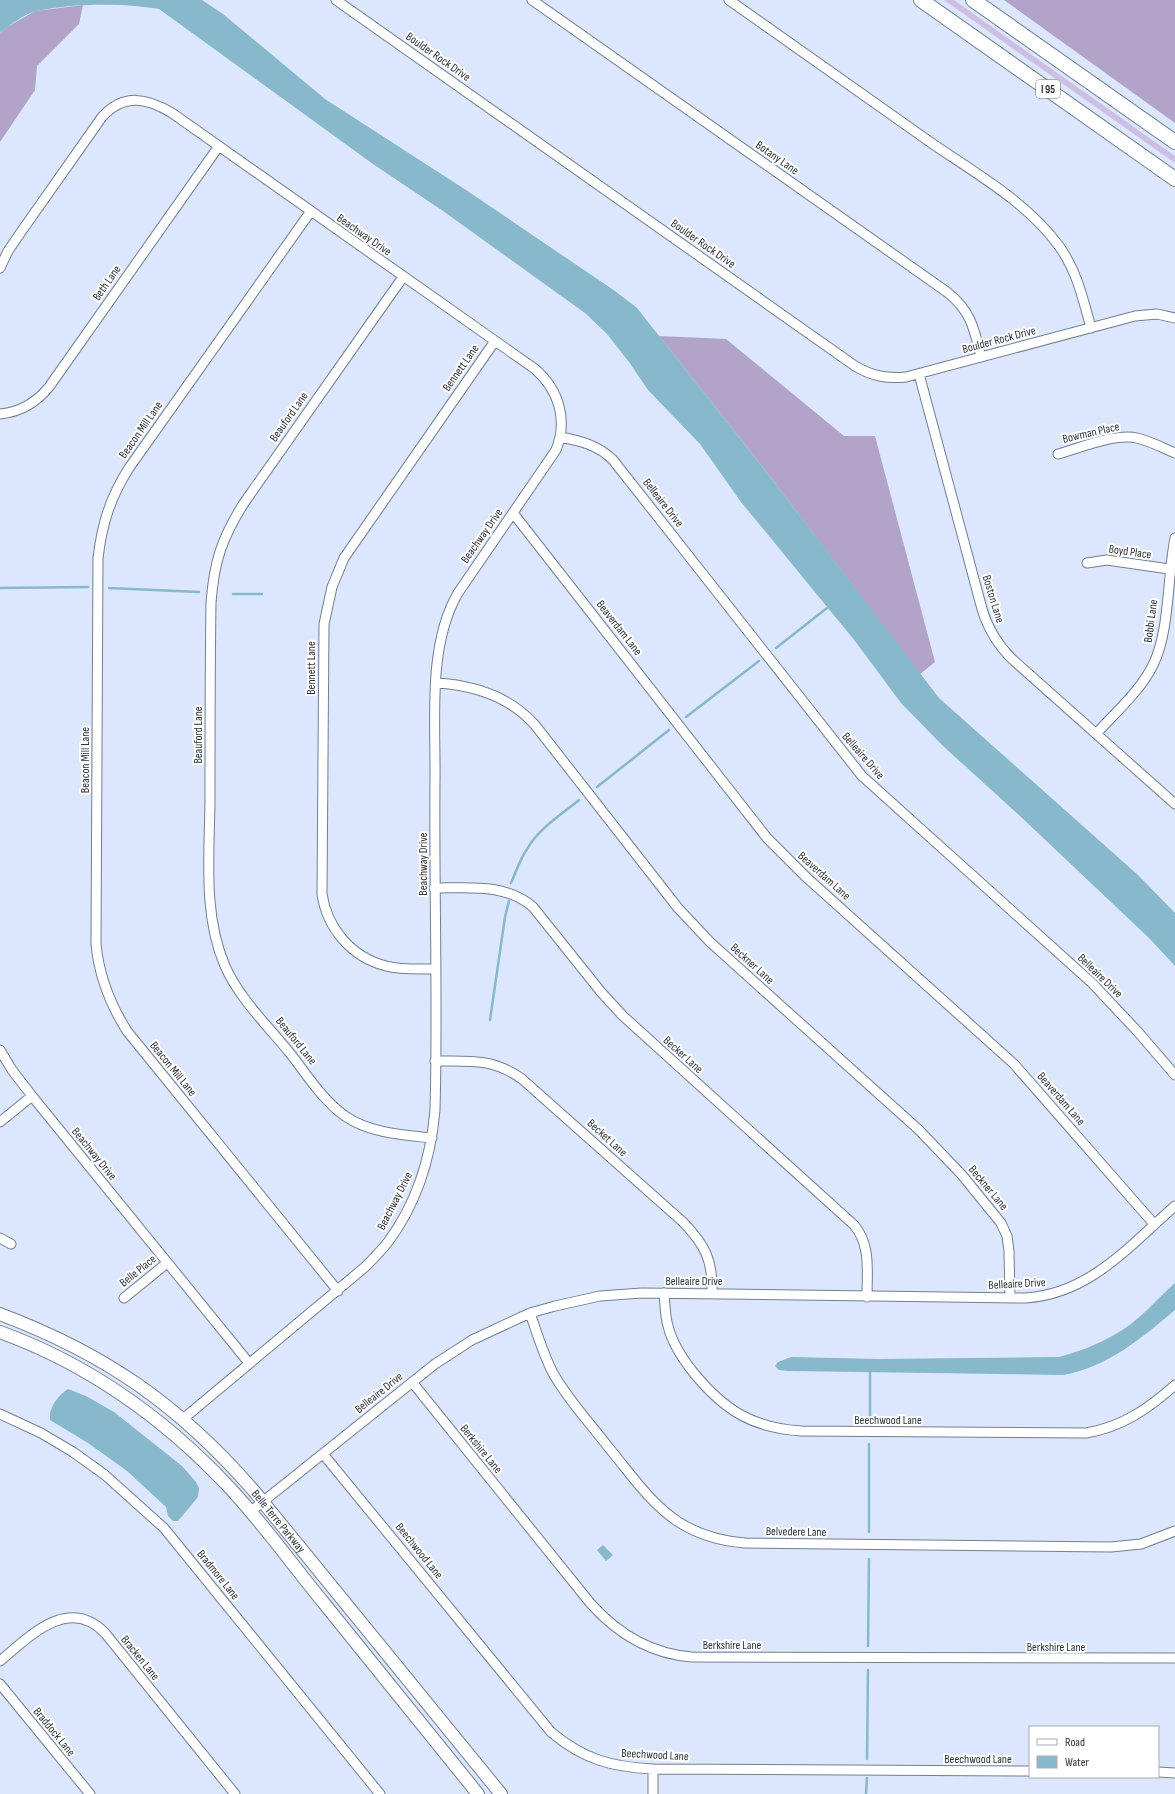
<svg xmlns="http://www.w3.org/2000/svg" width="1175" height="1794" font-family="'Sofia Sans Condensed',sans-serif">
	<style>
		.green { fill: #cdbee4 }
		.forest { fill: #b2a3c9 }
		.water { fill: #88b8cb }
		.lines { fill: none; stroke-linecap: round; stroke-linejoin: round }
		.stream { stroke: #88b8cb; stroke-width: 2.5 }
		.minor-casing { stroke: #737e92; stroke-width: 11 }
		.major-casing { stroke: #737e92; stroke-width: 14 }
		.highway-casing { stroke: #737e92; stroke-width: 16 }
		.minor { stroke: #fff; stroke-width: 9 }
		.major { stroke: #fff; stroke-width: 12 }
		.highway { stroke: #fff; stroke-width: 14 }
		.labels { text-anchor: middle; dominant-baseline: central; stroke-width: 4; stroke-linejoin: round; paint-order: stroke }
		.shield { fill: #fff; stroke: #6b6e74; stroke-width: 1 }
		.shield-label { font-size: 11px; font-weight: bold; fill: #2c3039 }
		.street-label { font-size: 12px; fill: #2c3039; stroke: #fff }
	</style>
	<rect width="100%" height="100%" fill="#dce7fe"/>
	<!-- green -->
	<path class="green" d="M944 0H954L1175 156V163Z"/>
	<!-- forest -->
	<path class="forest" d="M1004 0H1175V123Z
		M83 5 79 24 37 66 35 90 0 142V33L7 27 35 11Z
		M659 336 726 339 844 436H875L935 662 920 674 765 470Z"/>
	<!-- water -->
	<path class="water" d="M0 0H202L223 14 325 99 466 190 615 291 637 308 765 470 939 698 1138 875 1175 913V966L1149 938 1020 816 942 745 901 703 855 641 741 502 700 444 648 390 629 362 607 334 585 313 443 211 373 164 159 9C124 3 72 3 37 11 26 13 8 26 0 33Z
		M1175 1283V1310C1142 1338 1106 1368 1063 1375L788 1371 779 1370 775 1366 778 1362 791 1357 878 1359 1059 1357C1078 1352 1096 1345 1114 1335 1137 1323 1156 1300 1175 1283Z
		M68 1389 86 1396 114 1412 182 1466 196 1482 199 1488 198 1497 178 1521H173L168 1516 166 1507 127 1471 88 1443 50 1420C48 1409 59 1394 68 1389Z
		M603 1545 613 1555 606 1561 597 1550Z"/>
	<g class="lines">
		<!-- stream -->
		<path class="stream" d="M0 588 88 587
			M109 588 199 592
			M233 594H262
			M776 648 827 608
			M686 717 759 661
			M597 787 669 730
			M511 883C516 872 520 859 527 849 539 828 561 815 579 800
			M490 1020 505 917 509 901
			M870 1423V1372
			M869 1532V1444
			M868 1646 869 1559
			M867 1759 868 1670
			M866 1794 867 1778"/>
		<!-- minor casing -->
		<g class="minor-casing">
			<path id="minor" d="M336 0 855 366C872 376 887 379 906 377L1135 316 1157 314 1175 318
				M532 0 947 292C971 311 974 328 981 357
				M729 0C796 47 863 94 930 142 975 173 1027 202 1059 246 1077 271 1083 299 1091 328
				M311 211 129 468C110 498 102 524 98 558L96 944C99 976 110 1004 127 1031L338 1291
				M0 268 8 251 21 232 102 117C124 93 147 98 172 113L535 369C559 390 568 420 556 450L458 593C427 646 436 723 435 783 434 892 438 1001 435 1110 431 1157 417 1203 388 1242 381 1251 373 1259 365 1267L183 1419
				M403 277 244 503C222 538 214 561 211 603 210 667 210 731 210 795 210 851 202 913 225 966 239 998 267 1025 289 1052 306 1073 322 1100 345 1116 369 1133 404 1135 432 1138
				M919 374 982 609C988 629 997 644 1012 659L1175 804
				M0 414C20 412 36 403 49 387L219 146
				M560 437C581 441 598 445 613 460L862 776 1092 983 1138 1032 1175 1075
				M1058 454C1080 448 1115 433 1137 438 1150 441 1163 448 1175 453
				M513 513 767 838 806 877 1014 1064 1154 1224
				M1087 563 1107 560 1169 569
				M436 683C474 685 509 696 535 725L678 908 710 942 919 1130 962 1175 1001 1223 1007 1236 1009 1251 1010 1298
				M1096 734C1115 713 1141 690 1153 665 1170 631 1167 578 1175 538
				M434 888C469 888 505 883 533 907L601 992 623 1016 854 1225C871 1245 867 1271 867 1297
				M435 969C419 969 401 970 386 966 351 957 327 928 322 894L324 624 332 587 344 558 495 341
				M0 1050 12 1070 32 1096 249 1363
				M435 1061C469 1061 493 1058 522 1079L683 1222C705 1245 713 1260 712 1293
				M0 1122 32 1096
				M0 1238 11 1244
				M664 1293C665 1304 665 1316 668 1326 672 1343 682 1358 693 1372 724 1410 752 1428 802 1431L1086 1433C1122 1427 1148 1409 1175 1385
				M124 1298 167 1263
				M530 1313C537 1333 543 1354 553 1373 568 1400 590 1423 609 1448 630 1473 649 1502 677 1521 698 1535 720 1541 745 1543L1111 1547 1141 1544 1175 1531
				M412 1382 591 1604C619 1635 651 1654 692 1657L1175 1658
				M0 1414 41 1433 73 1452 105 1475 164 1528 380 1794
				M323 1454 551 1732C583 1759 611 1767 653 1769L1030 1771
				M250 1512 435 1364 472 1340 530 1313 555 1306 600 1296 642 1293 1025 1298C1090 1294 1129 1246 1175 1206
				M0 1661C29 1637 68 1595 105 1633L235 1794
				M0 1684 90 1794
				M653 1769V1794
				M1158 1772 1175 1773"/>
		</g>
		<!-- major casing -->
		<g class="major-casing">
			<g id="major">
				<path id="s1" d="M0 1314C106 1354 179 1405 254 1491L501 1794"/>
				<path d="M0 1332C88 1364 164 1418 228 1486 262 1522 291 1563 323 1602 374 1666 426 1730 478 1794"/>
			</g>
		</g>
		<!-- highway casing -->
		<g class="highway-casing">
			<path id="highway" d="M921 0 1175 179
				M973 0 1175 142"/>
		</g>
		<!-- minor -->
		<use href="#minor" class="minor"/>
		<!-- major -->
		<use href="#major" class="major"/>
		<!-- highway -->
		<use href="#highway" class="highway"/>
	</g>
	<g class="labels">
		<!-- shield labels -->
		<rect class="shield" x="1036" y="80" width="24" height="18" rx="3"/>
		<g class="shield-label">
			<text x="1048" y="89">I 95</text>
		</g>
		<!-- street labels -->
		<g class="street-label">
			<text transform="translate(438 57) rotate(35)">Boulder Rock Drive</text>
			<text transform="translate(777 158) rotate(35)">Botany Lane</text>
			<text transform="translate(364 235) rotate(35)">Beachway Drive</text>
			<text transform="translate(703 244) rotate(35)">Boulder Rock Drive</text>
			<text transform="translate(107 283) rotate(-55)">Beth Lane</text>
			<text transform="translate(999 340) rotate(-15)">Boulder Rock Drive</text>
			<text transform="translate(461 368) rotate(-55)">Bennett Lane</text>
			<text transform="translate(289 417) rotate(-55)">Beauford Lane</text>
			<text transform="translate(141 430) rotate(-55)">Beacon Mill Lane</text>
			<text transform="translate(1091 433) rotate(-13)">Bowman Place</text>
			<text transform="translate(663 503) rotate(52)">Belleaire Drive</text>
			<text transform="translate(482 536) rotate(-55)">Beachway Drive</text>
			<text transform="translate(1130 552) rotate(8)">Boyd Place</text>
			<text transform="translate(993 599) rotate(73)">Boston Lane</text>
			<text transform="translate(1151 621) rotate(-82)">Bobbi Lane</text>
			<text transform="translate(619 628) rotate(52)">Beaverdam Lane</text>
			<text transform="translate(311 668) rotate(-90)">Bennett Lane</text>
			<text transform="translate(198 735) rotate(-90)">Beauford Lane</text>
			<text transform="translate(863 756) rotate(49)">Belleaire Drive</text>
			<text transform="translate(85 760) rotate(-90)">Beacon Mill Lane</text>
			<text transform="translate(423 864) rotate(-90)">Beachway Drive</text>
			<text transform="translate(824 876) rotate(42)">Beaverdam Lane</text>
			<text transform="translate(752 964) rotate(42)">Beckner Lane</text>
			<text transform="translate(1100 976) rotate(44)">Belleaire Drive</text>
			<text transform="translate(296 1041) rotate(51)">Beauford Lane</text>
			<text transform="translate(683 1055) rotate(42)">Becker Lane</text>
			<text transform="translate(173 1069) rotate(51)">Beacon Mill Lane</text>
			<text transform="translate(1061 1099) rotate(49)">Beaverdam Lane</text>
			<text transform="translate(607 1138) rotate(42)">Becket Lane</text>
			<text transform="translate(94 1154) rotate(51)">Beachway Drive</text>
			<text transform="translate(988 1188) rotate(50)">Beckner Lane</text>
			<text transform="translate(395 1201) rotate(-63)">Beachway Drive</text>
			<text transform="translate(138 1271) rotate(-39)">Belle Place</text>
			<text x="694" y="1281">Belleaire Drive</text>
			<text transform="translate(1017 1284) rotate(-3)">Belleaire Drive</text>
			<text transform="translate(379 1393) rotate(-39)">Belleaire Drive</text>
			<text x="888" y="1420">Beechwood Lane</text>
			<text transform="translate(481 1449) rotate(51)">Berkshire Lane</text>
			<text stroke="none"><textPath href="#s1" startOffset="352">Belle Terre Parkway</textPath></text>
			<text transform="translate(796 1532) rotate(1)">Belvedere Lane</text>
			<text transform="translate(419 1551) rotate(51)">Beechwood Lane</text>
			<text transform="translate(218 1575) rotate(51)">Bradmore Lane</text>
			<text x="732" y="1645">Berkshire Lane</text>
			<text x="1056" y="1647">Berkshire Lane</text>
			<text transform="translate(140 1658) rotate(51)">Bracken Lane</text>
			<text transform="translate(54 1732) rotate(51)">Braddock Lane</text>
			<text transform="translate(655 1755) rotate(3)">Beechwood Lane</text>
			<text x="978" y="1759">Beechwood Lane</text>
		</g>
	</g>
	<!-- legend -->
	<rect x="1029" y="1726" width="130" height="52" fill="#ffffff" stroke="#abacb0"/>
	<rect x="1037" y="1739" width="20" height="6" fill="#ffffff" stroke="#abacb0"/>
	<text x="1065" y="1746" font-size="12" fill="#2c3039">Road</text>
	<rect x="1037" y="1756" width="20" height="12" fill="#88b8cb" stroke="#abacb0"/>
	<text x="1065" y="1766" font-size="12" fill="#2c3039">Water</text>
</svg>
